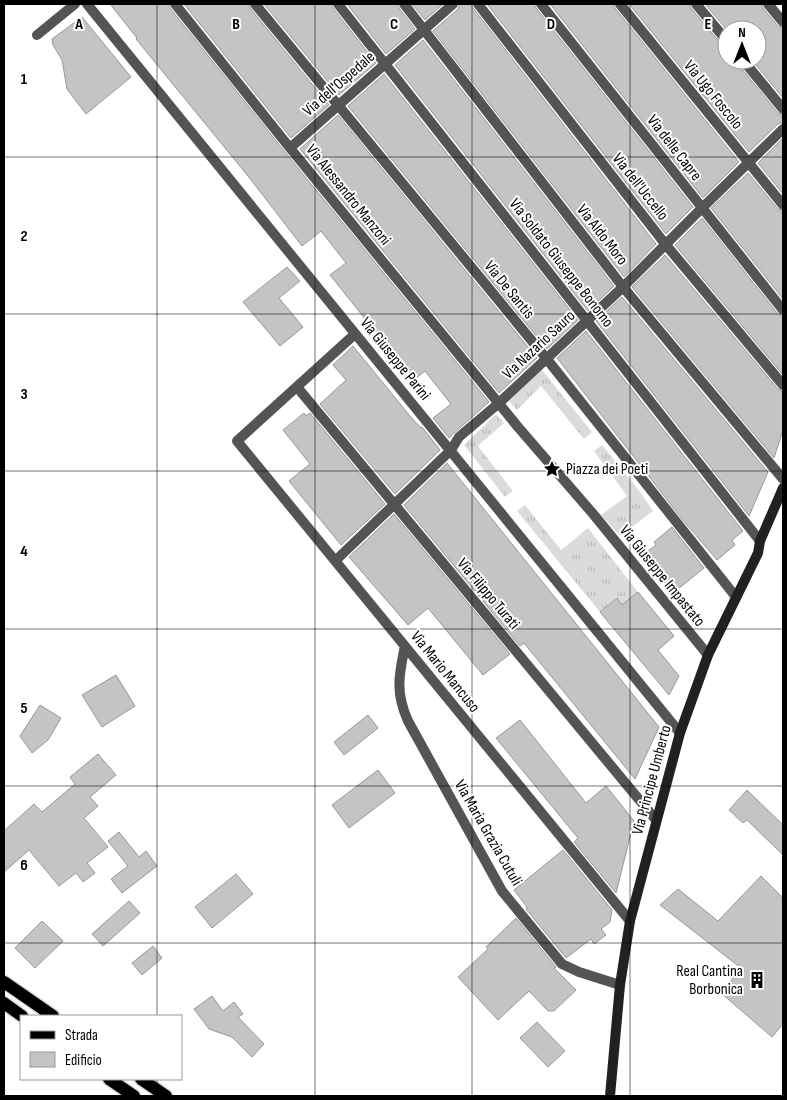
<svg xmlns="http://www.w3.org/2000/svg" width="787" height="1100" font-family="'Sofia Sans Condensed',sans-serif">
	<style>
		.grass { fill: url(#grass-tufts) }
		.building { fill: #c4c4c4; stroke: #989898 }
		.lines { fill: none; stroke-linecap: round; stroke-linejoin: round }
		.primary-casing { stroke: #dbdbdb; stroke-width: 15 }
		.street { stroke: #545454; stroke-width: 10 }
		.secondary { stroke: #212121; stroke-width: 10 }
		.primary { stroke: #000; stroke-width: 12 }
		.grid { fill: none; stroke: #000; stroke-width: 1; stroke-opacity: 0.55 }
		.labels { text-anchor: middle; dominant-baseline: central; stroke-width: 4; stroke-linejoin: round; paint-order: stroke }
		.street-label { font-size: 16px; fill: #000; stroke: #fff }
		.poi-label { font-size: 16px; fill: #000; stroke: #fff; text-anchor: start }
		.grid-label { font-size: 16px; text-anchor: middle; font-weight: bold; fill: #000; stroke: #fff; stroke-width: 4; stroke-linejoin: round; paint-order: stroke }
	</style>
	<defs>
		<pattern id="grass-tufts" width="24" height="20" patternUnits="userSpaceOnUse" patternTransform="scale(1.25)"><rect width="24" height="20" fill="#dbdbdb"/><path d="M3 7l-1-3M5 7V3M7 7l1-3M15 17l-1-3M17 17v-4M19 17l1-3" fill="none" stroke="#bababa"/></pattern>
	</defs>
	<rect width="100%" height="100%" fill="#fff"/>
	<!-- grass -->
	<path class="grass" d="M542 370 592 432 584 439 541 386 517 410 509 401Z
		M496 414 504 423 478 446 513 491 505 497 464 445Z
		M602 445 641 493 653 511 620 536 601 515 627 496 594 451Z
		M525 505 561 550 588 528 638 592 622 605 616 598 600 612 517 511Z"/>
	<!-- building -->
	<path class="building" d="M110 4H168L170 8 285 152 489 402 452 435 449 438 433 418 451 404 425 371 414 380 330 275 346 263 321 231 302 246 248 176 136 39 137 38Z
		M184 4H248L250 8 329 105 291 138Z
		M264 4H331L333 8 376 63 339 95Z
		M347 4H397L399 8 415 29 386 54Z
		M412 4H443L425 20Z
		M460 4H471L473 8 656 244 624 277 433 31 458 9Z
		M487 4H534L536 8 693 207 666 234Z
		M550 4H613L615 8 739 162 703 198Z
		M629 4H689L691 8 722 45 727 49V60H736L738 64 778 113 783 116V122L778 124 749 152Z
		M705 4H761L763 8 778 26 783 29V98L752 60H757V30H727Z
		M82 17 131 77 86 114 67 89 62 60 53 45 52 39Z
		M423 40 614 286 588 311 395 65Z
		M384 74 578 320 547 349 348 106Z
		M338 115 537 358 499 393 300 149Z
		M783 138V194L758 163Z
		M748 173 778 209 783 212V299L711 208Z
		M702 218 778 314 783 317V375L675 245Z
		M665 255 778 389 783 392V430L774 458 632 287Z
		M287 267 300 281 279 298 303 327 280 346 243 302Z
		M622 297 768 472 749 516 596 321Z
		M586 331 743 531 732 540 735 545 717 560 682 519 557 358Z
		M353 346 410 416 421 428 422 427 440 450 395 494 320 404 346 380 333 365Z
		M304 413 306 416 310 413 385 504 341 545 289 481 310 464 283 430Z
		M447 463 659 727 635 779 524 643 520 646 404 505Z
		M394 514 510 654 483 675 428 608 408 625 349 557Z
		M672 527 704 568 673 593 643 555 656 545 654 542Z
		M638 592 674 636 658 650 679 676 669 695 600 612 617 598 622 605Z
		M116 675 135 706 102 727 82 695Z
		M40 705 61 718 48 740 32 753 20 736Z
		M368 715 378 728 344 755 334 742Z
		M520 720 586 803 606 786 634 821 616 893 574 842 578 838 496 738Z
		M98 754 116 775 90 797 98 806 84 818 108 847 87 863 95 873 83 882 76 873 59 886 29 850 4 872V831L34 804 42 812 75 784 70 777Z
		M378 770 395 793 349 828 332 805Z
		M747 790 783 825V855L747 820 743 823 729 810Z
		M119 832 139 857 146 851 157 866 122 893 111 879 128 866 108 841Z
		M563 850 612 910 610 922 601 929 606 935 594 944 591 939 566 958 526 909 527 907 514 890Z
		M236 874 253 894 212 928 195 907Z
		M761 876 783 898V1024L772 1037 721 993 741 968 660 905 678 889 718 921Z
		M129 901 140 913 103 946 92 934Z
		M516 918 556 967 554 968 576 990 554 1011H548L529 991 498 1020 458 977 488 949 486 947Z
		M42 921 63 941 35 968 15 948Z
		M153 946 162 958 142 975 132 963Z
		M212 996 223 1011 234 1002 243 1014 238 1017 264 1044 252 1057 232 1037 209 1029 194 1009Z
		M537 1022 565 1051 548 1067 520 1038Z"/>
	<g class="lines">
		<!-- primary casing -->
		<g class="primary-casing">
			<path id="primary" d="M4 982 53 1016
				M4 1003 22 1016
				M109 1079 134 1096
				M141 1079 166 1096"/>
		</g>
		<!-- street -->
		<path class="street" d="M87 4 680 733
			M175 4 290 148 518 427 594 515 708 655
			M255 4 546 358 736 597
			M338 4 760 541
			M404 4 623 287 783 479
			M478 4 666 245 783 385
			M541 4 783 310
			M620 4 783 205
			M696 4 727 41
			M768 4 783 22
			M37 35 75 4
			M743 60 783 109
			M290 148 453 4
			M355 334 237 441 630 921
			M297 387 656 820
			M335 561 451 450 459 437 499 403 623 287 702 208 783 129
			M405 646C399 675 395 692 408 721L502 891 562 964 579 972 620 985"/>
		<!-- secondary -->
		<path class="secondary" d="M610 1096 620 985 630 921 680 733 708 655 758 553 760 541 783 488"/>
		<!-- primary -->
		<use href="#primary" class="primary"/>
	</g>
	<!-- grid -->
	<path class="grid" d="M157 4V1016M315 4V1096M472 4V1096M630 4V1096M4 157H783M4 314H783M4 471H783M4 629H783M4 786H783M4 943H783M157 1079V1096"/>
	<!-- icons -->
	<defs>
		<g id="sight-bare" transform="scale(1.35)"><path d="M0-6L1.8-2.2L6-1.7L2.9 1.2L3.7 5.4L0 3.3L-3.7 5.4L-2.9 1.2L-6-1.7L-1.8-2.2Z" fill="#000" stroke="#fff" stroke-width="2.5" paint-order="stroke"/></g>
		<g id="building-bare" transform="scale(1.35)"><path d="M-4-6H4V6H1V3H-1V6H-4ZM-2.5-4.3h1.7v1.8h-1.7ZM.8-4.3h1.7v1.8H.8ZM-2.5-1h1.7V.8h-1.7ZM.8-1h1.7V.8H.8Z" fill="#000" stroke="#fff" stroke-width="2.5" paint-order="stroke"/></g>
	</defs>
	<g fill-rule="evenodd">
		<use href="#sight-bare" x="552" y="469"/>
		<use href="#building-bare" x="757" y="980"/>
	</g>
	<g class="labels">
		<!-- street labels -->
		<g class="street-label">
			<text transform="translate(339 84) rotate(-41)">Via dell'Ospedale</text>
			<text transform="translate(713 95) rotate(51)">Via Ugo Foscolo</text>
			<text transform="translate(674 148) rotate(52)">Via delle Capre</text>
			<text transform="translate(640 187) rotate(52)">Via dell'Uccello</text>
			<text transform="translate(348 195) rotate(51)">Via Alessandro Manzoni</text>
			<text transform="translate(602 235) rotate(52)">Via Aldo Moro</text>
			<text transform="translate(561 263) rotate(52)">Via Soldato Giuseppe Bonomo</text>
			<text transform="translate(509 290) rotate(51)">Via De Santis</text>
			<text transform="translate(539 345) rotate(-43)">Via Nazario Sauro</text>
			<text transform="translate(395 359) rotate(51)">Via Giuseppe Parini</text>
			<text transform="translate(662 576) rotate(51)">Via Giuseppe Impastato</text>
			<text transform="translate(488 594) rotate(50)">Via Filippo Turati</text>
			<text transform="translate(445 672) rotate(51)">Via Mario Mancuso</text>
			<text transform="translate(652 780) rotate(-75)">Via Principe Umberto</text>
			<text transform="translate(488 833) rotate(60)">Via Maria Grazia Cutuli</text>
		</g>
		<!-- poi labels -->
		<g class="poi-label">
			<text x="566" y="469">Piazza dei Poeti</text>
			<text x="743" y="971" text-anchor="end">Real Cantina<tspan x="743" dy="18">Borbonica</tspan></text>
		</g>
	</g>
	<g class="grid-label">
		<text x="79" y="29">A</text>
		<text x="236" y="29">B</text>
		<text x="394" y="29">C</text>
		<text x="551" y="29">D</text>
		<text x="708" y="29">E</text>
		<text x="24" y="84">1</text>
		<text x="24" y="241">2</text>
		<text x="24" y="399">3</text>
		<text x="24" y="556">4</text>
		<text x="24" y="713">5</text>
		<text x="24" y="870">6</text>
	</g>
	<!-- border -->
	<rect width="787" height="1100" fill="none" stroke="#000000" stroke-width="10"/>
	<!-- legend -->
	<rect x="20" y="1015" width="162" height="65" fill="#ffffff" stroke="#999999"/>
	<rect x="30" y="1031" width="25" height="8" fill="#000000" stroke="#999999"/>
	<text x="65" y="1040" font-size="15" fill="#000000">Strada</text>
	<rect x="30" y="1052" width="25" height="15" fill="#c4c4c4" stroke="#999999"/>
	<text x="65" y="1065" font-size="15" fill="#000000">Edificio</text>
	<!-- north arrow -->
	<g transform="translate(742 45)"><circle r="24" fill="#ffffff" stroke="#999999"/>
	<path d="M0-4L9 19L0 12L-9 19Z" fill="#000000"/>
	<text y="-8" font-size="14" font-weight="bold" text-anchor="middle" fill="#000000">N</text>
	</g>
</svg>
